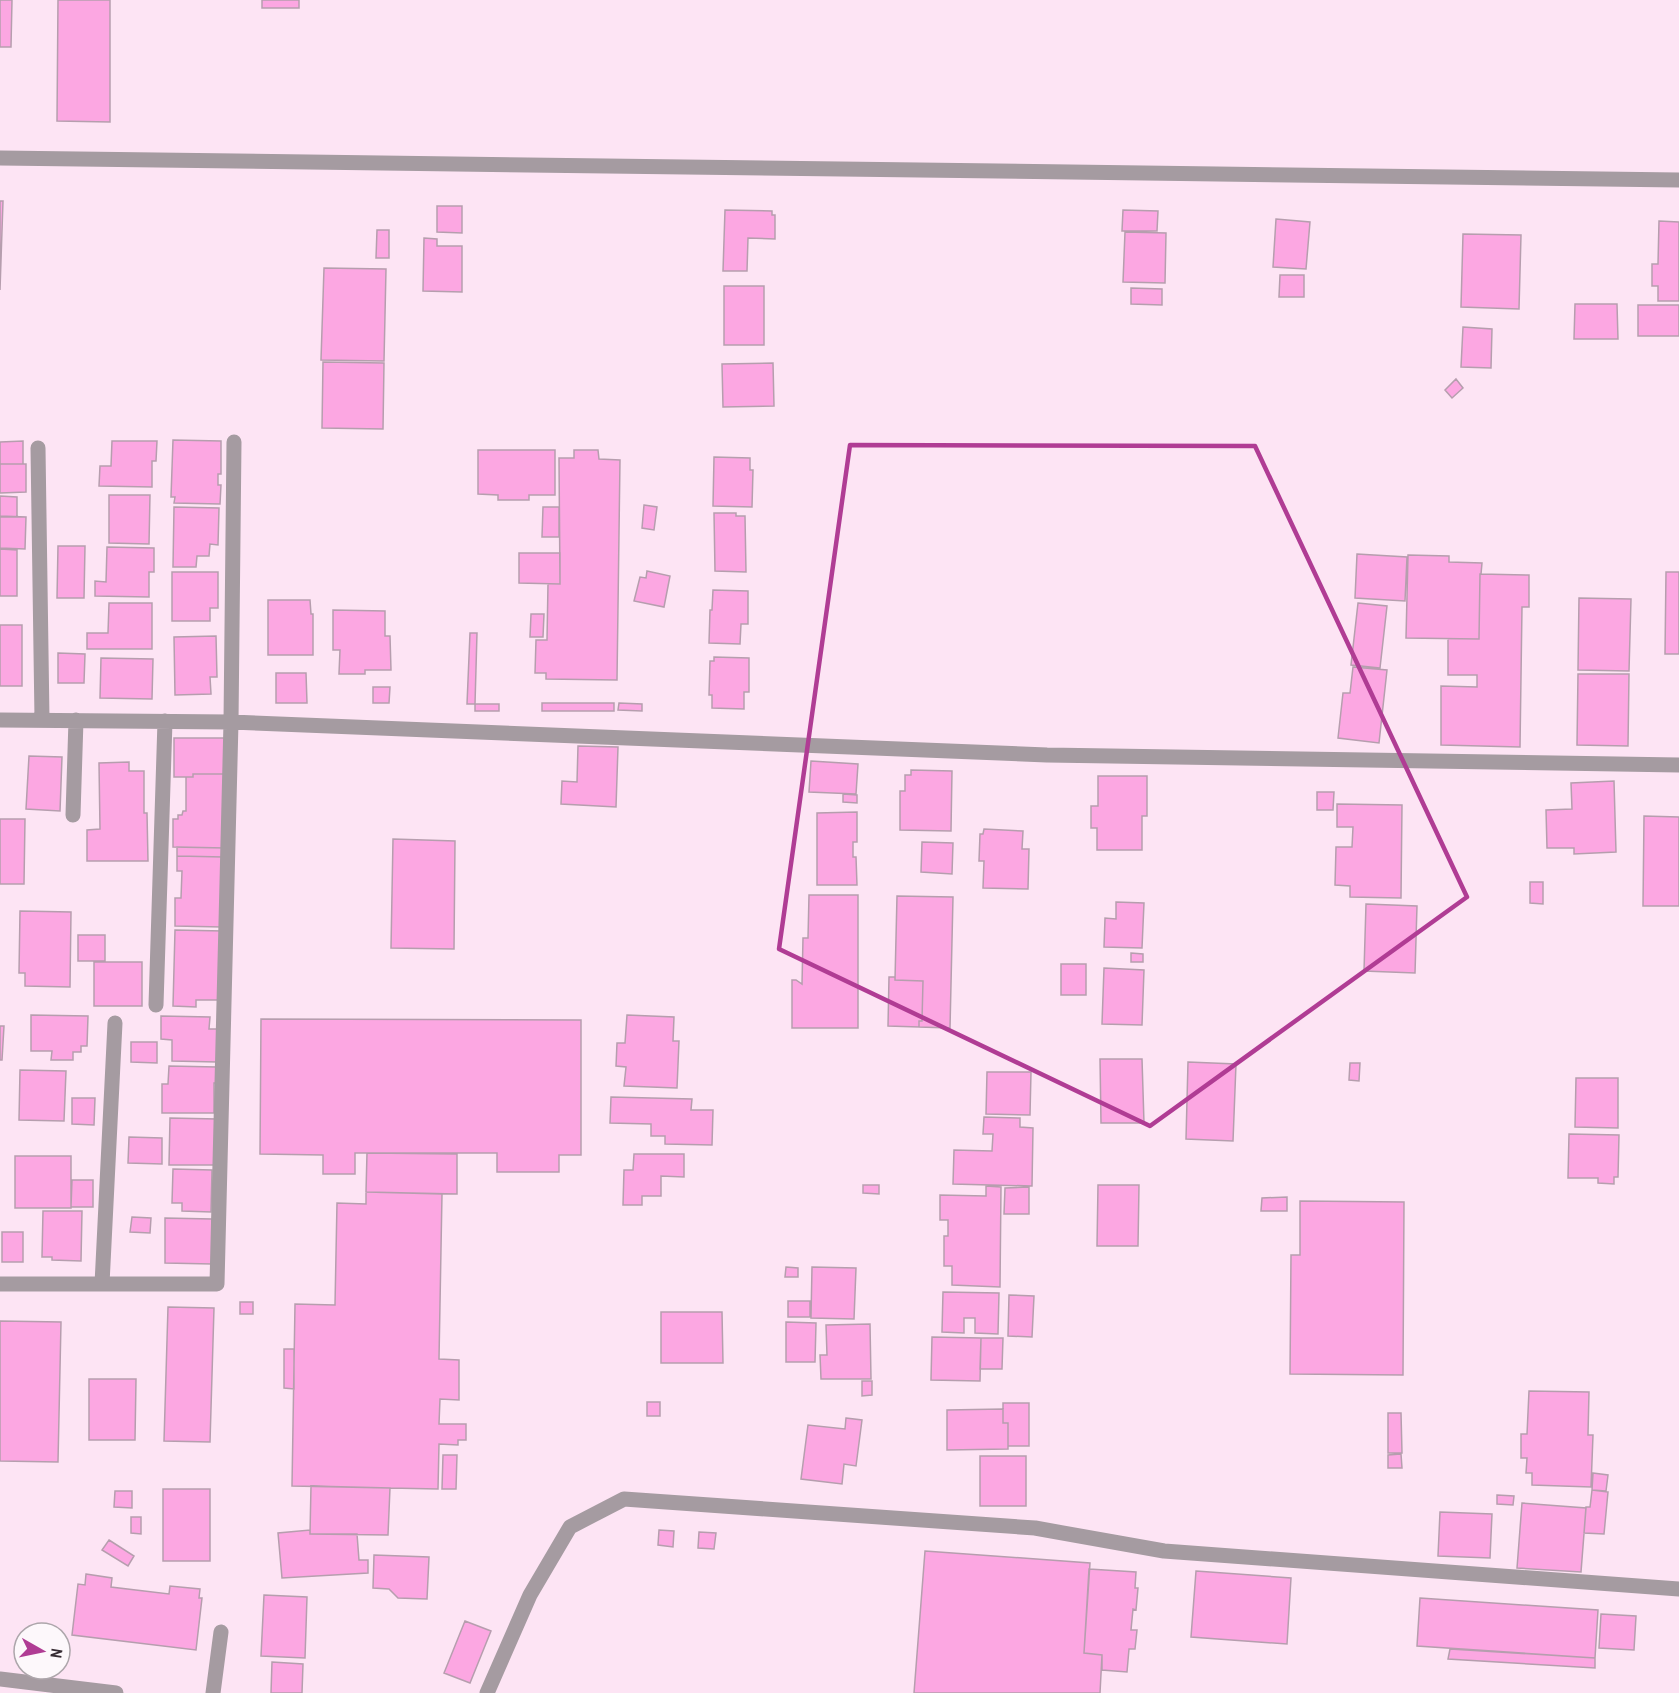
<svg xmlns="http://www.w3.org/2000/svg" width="1679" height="1693" font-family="'Archivo Narrow',sans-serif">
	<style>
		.building { fill: #fca7e2; stroke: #b69eae; stroke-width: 1.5 }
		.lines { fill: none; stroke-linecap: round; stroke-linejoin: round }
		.minor { stroke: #a59ba1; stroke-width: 15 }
		.marked { fill: none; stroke: #b03c94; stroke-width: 4.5; stroke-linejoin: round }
	</style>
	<rect width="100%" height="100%" fill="#fde4f4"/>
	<!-- building -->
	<path class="building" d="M0 0H12L11 47H0Z
		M58 0H110V122L57 121Z
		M262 0H299V8H262Z
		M0 201H3L0 290Z
		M437 206H462V233L437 232Z
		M725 210 772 211V215H775V239L748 238 747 271H723Z
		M1123 210 1158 211 1157 231H1122Z
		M1276 219 1310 222 1306 269 1273 267Z
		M1659 221 1679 222V301H1658V286H1652V264H1658Z
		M377 230H389V258H376Z
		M1125 232 1166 233 1165 283 1123 282Z
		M1463 234 1521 235 1519 309 1461 307Z
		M424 238 437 239V246H462V292L423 291Z
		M324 268 386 269 384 361 321 360Z
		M1280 275H1304V297H1279Z
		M724 286H764V345H724Z
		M1131 288 1162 289V305L1131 304Z
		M1575 304H1617L1618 339H1574Z
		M1638 305H1679V336H1638Z
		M1463 327 1492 329 1491 368 1461 367Z
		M323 362 384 363 383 429 322 428Z
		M773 363 774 406 723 407 722 364Z
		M1456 379 1463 388 1452 398 1445 390Z
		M173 440 221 441V474H218V485H221L220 504 174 503 175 497H171Z
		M23 441V464H0V442Z
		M112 441H157L156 461H152V487L99 486 100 466H111Z
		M478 450H555V495H529V500H498V495L478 494Z
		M574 450H598L599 459 620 460 617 680 546 679V673H535L536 640H547L548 584H560L559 458H574Z
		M714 457 750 458V470H753L752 507 713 506Z
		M0 464H26V492L0 493Z
		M109 495H150L149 544 109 543Z
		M0 496 17 497V517H0Z
		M644 505 657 507 654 530 642 528Z
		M174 507 219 508 218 545 210 544 209 556H197L196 567H173Z
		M543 507H559V537H542Z
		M714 513H736V516H745L746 572 715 571Z
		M0 516 26 517 25 549 0 548Z
		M58 546H85L84 598H57Z
		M107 547 154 548V572H149V597L95 596V581L106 582Z
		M0 549 17 550V596H0Z
		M519 553H560V584L519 583Z
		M1357 554 1407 557 1405 601 1355 598Z
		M1408 555 1449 556V562L1482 563 1481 574H1480L1479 639 1406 638Z
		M647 571 670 576 664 607 634 601 640 577 646 578Z
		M172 572H218V608H210V621H172Z
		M1666 572H1679V654H1665Z
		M1480 574 1529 575V607H1522L1520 747 1441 745V686L1477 687V675H1448V639H1479Z
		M713 590 748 591V624H741L740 644 709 643 710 610H712Z
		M1579 598 1631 599 1629 671 1578 670Z
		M268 600H310L311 614H313V655H268Z
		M109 603H152V649H87V633H108Z
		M1358 603 1387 606 1380 668 1351 665Z
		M333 610 385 611V636H390L391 670H365V674H339L340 650H333Z
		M531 614H544L543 637H530Z
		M0 625H22V686H0Z
		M470 633H477L475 704H467Z
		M216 636 217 677H210L211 694 175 695 174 637Z
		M58 653 85 654 84 683H58Z
		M714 657 749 658V692H744V709L712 708V695H709L710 661H714Z
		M101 658 153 659 152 699 100 698Z
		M1353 667 1387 670 1379 743 1338 738 1343 693H1350Z
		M276 673H306L307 703H276Z
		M1578 674H1629L1628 746 1577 745Z
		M373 687H390L389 703H373Z
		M542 703H614V711H542Z
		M619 703 642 704V711L618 710Z
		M475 704H499V711H475Z
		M174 738H226L225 774H193V777H174Z
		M578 746 618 747 616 807 561 804 562 781 577 782Z
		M29 756 62 757 60 811 26 809Z
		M811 761 858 764 856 794 809 792Z
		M129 762V771H144V813H147L148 861H87V830L100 829 99 763Z
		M911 770 952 771 951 831 900 830V791H905V775H911Z
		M193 774H225V848L173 847V819H178V815H182L183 811H186V777H193Z
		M1098 776H1147V816H1142V850H1097V828H1091V806H1098Z
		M1614 781 1616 852 1574 854V848H1547L1546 810 1572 809 1571 783Z
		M1317 792H1334L1333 810H1317Z
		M843 794 857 795V803L843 802Z
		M1337 804 1402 805 1401 898 1350 897V886L1335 885 1336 847H1352L1353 827H1337Z
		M857 812V842H853V857H856L857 885H817V813Z
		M1644 816 1679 817V906H1643Z
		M0 819H25L24 884H0Z
		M984 829 1023 831 1022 849H1029L1028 889 983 888 984 861H979L980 834H983Z
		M393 839 455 841 454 949 391 948Z
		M922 842 953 843 952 874 921 872Z
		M177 847 225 848 224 857 177 856Z
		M177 856 223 857 222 927 175 926V898H181L182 871H177Z
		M1530 882H1543V904L1530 903Z
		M809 895H858V1028H792V980H796L802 984 803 938H808Z
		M897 896 953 897 950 1028 919 1027V1021H922L923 981 895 980Z
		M1116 902 1144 903 1142 948 1104 947 1105 918 1116 919Z
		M1366 904 1417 906 1415 973 1364 971Z
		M20 911 71 912 70 987 25 986V973H19Z
		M175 930 223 931 221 1000H196V1007L173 1006Z
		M78 935H105V961H78Z
		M1131 953 1143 954V962H1131Z
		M94 962H142V1006H94Z
		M1061 964H1086V995H1061Z
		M1104 968 1144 970 1142 1025 1102 1024Z
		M889 977H895V980L923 981 922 1021H919V1027L888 1026Z
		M31 1015 88 1016 87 1046H81V1052H73V1060H51L52 1051H31Z
		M627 1015 674 1017 673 1041H679L677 1088 624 1086 626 1067 616 1066 617 1043H625Z
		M161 1016 210 1017 209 1029H217V1062L172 1061V1040L161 1039Z
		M261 1019 581 1020V1155H559V1172H497V1153H355V1174H323V1155L260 1154Z
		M0 1026H4L2 1060H0Z
		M131 1042H157V1063L131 1062Z
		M1100 1059H1142L1144 1123H1101Z
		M1188 1062 1236 1064 1233 1141 1186 1139Z
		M1350 1063H1360L1359 1081 1349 1080Z
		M169 1066 217 1067 218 1083H214V1113H162V1084H168Z
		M20 1070 66 1071 64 1121 19 1120Z
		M987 1072H1031L1030 1115 986 1114Z
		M1576 1078H1618V1128L1575 1127Z
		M611 1097 692 1099 691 1110H713L712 1145 665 1144V1136H651V1124L610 1123Z
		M72 1098H95L94 1125 72 1124Z
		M984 1117 1020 1118V1127L1033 1128 1032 1186 953 1184 954 1150 992 1151 993 1134H983Z
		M170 1118 217 1119 216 1165H169Z
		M1569 1134 1619 1135 1618 1177H1614V1184L1598 1183V1178H1568Z
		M129 1137 162 1138V1164L128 1163Z
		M367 1153 457 1154V1194L366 1192Z
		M634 1154H684V1177L661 1176V1196H642V1205H623L624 1170H633Z
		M15 1156H71V1208H15Z
		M173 1169 212 1170 211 1212 182 1211V1203H172Z
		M72 1180H93V1207H71Z
		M863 1185H879V1194L863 1193Z
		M1098 1185H1139L1138 1246H1097Z
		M986 1186 1001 1187 1000 1287 952 1285V1266H944V1236H948V1220H940V1195L986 1196Z
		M1029 1187V1214H1004L1005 1188Z
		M366 1192 442 1194 439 1359 459 1360V1400L440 1399 439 1424H466V1440H458V1445L439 1444 438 1489 292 1486 295 1304 335 1305 337 1203 366 1204Z
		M1287 1197V1211H1261L1262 1198Z
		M1300 1201 1404 1202 1403 1375 1290 1374 1291 1255H1300Z
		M43 1211H82L81 1261 52 1260V1257H42Z
		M132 1217 151 1218 150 1233 130 1232Z
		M165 1218 212 1219V1264L165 1263Z
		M2 1232H23V1262H2Z
		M786 1267 798 1268V1277H785Z
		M812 1267 856 1268 854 1319 811 1318Z
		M943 1292 999 1293 998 1334 975 1333V1318H964V1333L942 1332Z
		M1009 1295 1034 1296 1032 1337 1008 1336Z
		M788 1301H810V1317H788Z
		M240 1302H253V1314H240Z
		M168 1307 214 1308 210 1442 164 1441Z
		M661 1312H722L723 1363H661Z
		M0 1321 61 1322 58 1462 0 1461Z
		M786 1322 816 1323 815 1362H786Z
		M870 1324 871 1379H821L820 1355H827L826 1325Z
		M932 1337 981 1338 980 1381 931 1380Z
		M981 1338H1003L1002 1369H980Z
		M284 1349H294V1389L284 1388Z
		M89 1379H136L135 1440H89Z
		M862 1381H872V1395L862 1396Z
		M1529 1391 1589 1392 1588 1435H1593L1591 1487 1532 1485V1473H1526L1527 1458H1521V1434H1527Z
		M647 1402H660V1416H647Z
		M1003 1403H1029V1446H1008V1423H1003Z
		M1003 1409V1423H1008V1449L947 1450V1410Z
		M1388 1413H1401L1402 1453H1388Z
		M846 1418 862 1420 856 1466 844 1464 842 1484 801 1479 808 1425 845 1429Z
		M1401 1454 1402 1468H1388V1455Z
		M443 1455H457L456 1489H442Z
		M980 1456H1026V1506H980Z
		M1593 1473 1608 1475 1606 1491 1592 1490Z
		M311 1486 390 1488 388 1535 310 1534Z
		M163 1489H210V1561H163Z
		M1592 1490 1608 1492 1604 1534 1584 1533 1586 1507H1590Z
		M115 1491H132V1508L114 1507Z
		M1497 1495 1514 1496 1513 1505 1497 1504Z
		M1522 1503 1586 1508 1581 1572 1517 1568Z
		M1440 1512 1492 1514 1490 1558 1438 1556Z
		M131 1517H141V1534L131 1533Z
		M310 1530V1534H357L359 1560H368V1573L282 1578 278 1533Z
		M659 1530 674 1531 673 1547 658 1545Z
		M699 1532 716 1533 714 1549 698 1548Z
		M109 1540 134 1556 128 1566 102 1550Z
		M925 1551 1090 1563 1084 1653 1102 1655 1100 1693H914Z
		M374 1555 429 1557 427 1599 398 1598 389 1589 373 1588Z
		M1089 1569 1136 1572 1135 1588H1138L1136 1610 1133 1609 1131 1630H1137L1135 1649H1129L1127 1672 1102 1670V1655L1084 1653Z
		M1196 1571 1291 1578 1287 1644 1191 1637Z
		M86 1574 112 1578 111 1587 169 1594 170 1586 200 1589 199 1598H202L196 1650 72 1635 78 1584 85 1585Z
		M264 1595 307 1597 305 1658 261 1656Z
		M1420 1598 1598 1610 1595 1658 1417 1646Z
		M1601 1614 1636 1616 1634 1650 1599 1648Z
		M465 1621 491 1631 470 1683 444 1673Z
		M1450 1649 1595 1658V1668L1448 1659Z
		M272 1662 303 1664 302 1693H271Z"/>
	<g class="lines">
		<!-- minor -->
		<path class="minor" d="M0 158 1679 180
			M38 448 42 719
			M0 720 231 722 1047 755 1679 765
			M73 815 76 720
			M156 1005 165 721
			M0 1284H217L231 722 234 442
			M102 1284 115 1023
			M0 1679 116 1693
			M213 1693 221 1632
			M487 1693 530 1595 570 1527 624 1499 1035 1528 1164 1551 1679 1589"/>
	</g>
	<!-- marked area -->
	<path class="marked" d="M850 445 1255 446 1467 897 1150 1126 779 949Z"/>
	<!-- north arrow -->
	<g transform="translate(42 1651) rotate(99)"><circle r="28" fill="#fdf8fb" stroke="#ada6ab" stroke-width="1.5"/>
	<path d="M0-4.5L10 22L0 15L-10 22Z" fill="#b03c94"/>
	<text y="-9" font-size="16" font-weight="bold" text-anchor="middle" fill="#362c33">N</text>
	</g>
</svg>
